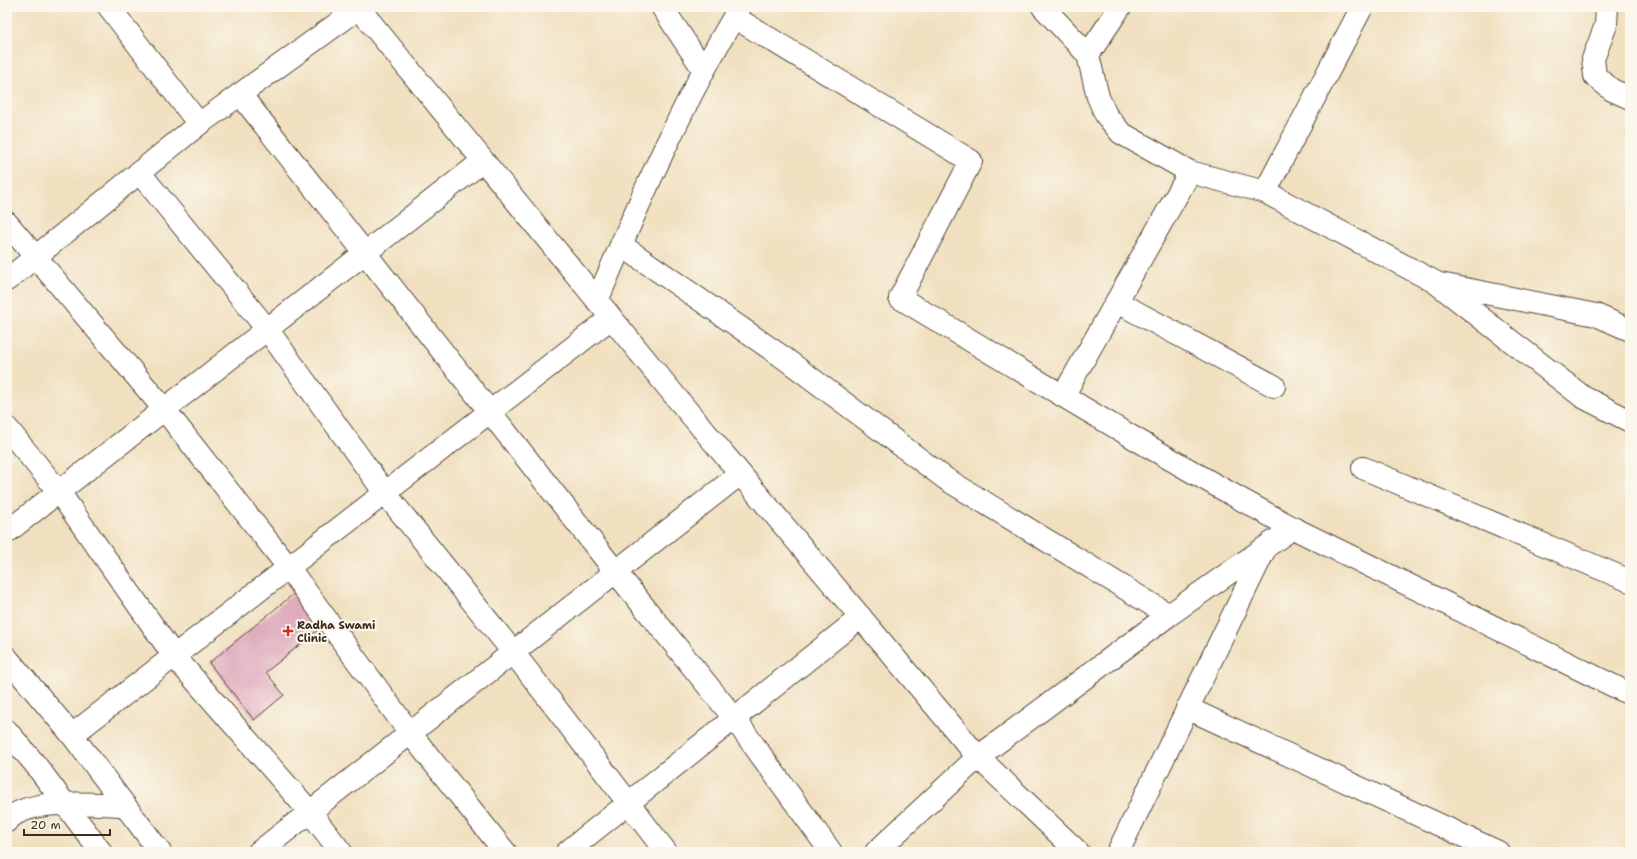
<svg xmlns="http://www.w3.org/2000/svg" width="1637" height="859" font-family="'Shantell Sans',sans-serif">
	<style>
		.building { fill: #dfabbd }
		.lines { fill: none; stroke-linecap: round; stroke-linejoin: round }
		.street-casing { stroke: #564536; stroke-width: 24 }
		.secondary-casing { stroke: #564536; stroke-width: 24 }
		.street { stroke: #fff; stroke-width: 22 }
		.secondary { stroke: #fff; stroke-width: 22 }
		.poi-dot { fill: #c8321e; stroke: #fbf7ec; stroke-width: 1.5 }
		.labels { text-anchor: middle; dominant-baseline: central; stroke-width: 4; stroke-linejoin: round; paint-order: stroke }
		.poi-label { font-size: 11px; font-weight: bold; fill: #3b2a1e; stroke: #fbf7ec; text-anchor: start }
	</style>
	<rect width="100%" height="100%" fill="#fbf7ec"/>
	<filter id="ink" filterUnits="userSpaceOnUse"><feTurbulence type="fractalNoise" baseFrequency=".025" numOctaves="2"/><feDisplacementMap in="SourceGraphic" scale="8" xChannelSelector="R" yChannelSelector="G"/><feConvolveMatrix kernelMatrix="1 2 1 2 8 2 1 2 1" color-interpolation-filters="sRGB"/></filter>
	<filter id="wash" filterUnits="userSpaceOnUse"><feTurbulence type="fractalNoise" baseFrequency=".012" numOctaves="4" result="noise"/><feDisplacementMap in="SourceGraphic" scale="16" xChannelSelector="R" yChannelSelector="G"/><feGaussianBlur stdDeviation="0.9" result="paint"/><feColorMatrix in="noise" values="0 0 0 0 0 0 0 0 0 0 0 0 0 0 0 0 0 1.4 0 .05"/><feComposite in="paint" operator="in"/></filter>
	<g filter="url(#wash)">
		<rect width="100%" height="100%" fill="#f0e0c0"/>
		<g id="blocks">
			<!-- building -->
			<path class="building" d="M296 592 323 626 266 672 284 695 254 720 209 663Z"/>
		</g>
	</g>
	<g filter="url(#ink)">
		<use href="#blocks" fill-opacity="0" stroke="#564536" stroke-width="1"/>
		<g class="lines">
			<!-- street casing -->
			<g class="street-casing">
				<path id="street" d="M109 7 199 124
					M358 7 675 396 978 757 1078 852
					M662 7 703 69
					M1043 7 1088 55 1098 97 1106 115 1121 133 1190 172 1265 192 1435 282 1583 397 1630 421
					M1607 7 1606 25 1593 59 1595 76 1612 90 1630 98
					M734 17 971 161 900 298C1030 376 1160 456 1293 528L1630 694
					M1088 55 1120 7
					M240 94 615 571 734 718 831 852
					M139 172 267 329 385 493 513 652 666 852
					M1265 192 1362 7
					M7 223 164 409 288 567 410 733 505 852
					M621 245 784 358 946 479 1169 615
					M7 280 199 124 359 8
					M1440 284 1596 315 1630 330
					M597 301C639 202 684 99 740 7
					M1117 302 1274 386
					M1063 396 1190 172
					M7 428 59 492 174 656 310 812 341 852
					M1363 468 1630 581
					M7 532 483 161
					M1187 708 1498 852
					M72 735 611 318
					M259 852 740 474
					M567 852 861 617
					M876 852 978 757 1169 615 1293 528
					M1118 852 1265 549"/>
			</g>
			<!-- secondary casing -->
			<g class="secondary-casing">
				<path id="secondary" d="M7 658 72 735 160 852
					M7 731 35 764 101 852
					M7 821C26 797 95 804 124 805"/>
			</g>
			<!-- street -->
			<use href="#street" class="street"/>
			<!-- secondary -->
			<use href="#secondary" class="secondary"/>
		</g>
	</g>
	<!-- markers -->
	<path class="poi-dot" d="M286 625h4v4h4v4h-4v4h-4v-4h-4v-4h4z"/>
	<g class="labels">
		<!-- poi labels -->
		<g class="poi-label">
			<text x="297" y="625">Radha Swami<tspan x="297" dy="13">Clinic</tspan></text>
		</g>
	</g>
	<!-- margin -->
	<rect width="1637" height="859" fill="none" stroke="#fbf7ec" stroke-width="24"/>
	<!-- scale -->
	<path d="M24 829v6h86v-6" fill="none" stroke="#3b2a1e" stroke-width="2"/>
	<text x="30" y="829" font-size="12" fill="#3b2a1e" stroke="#fbf7ec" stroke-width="3" paint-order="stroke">20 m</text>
</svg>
